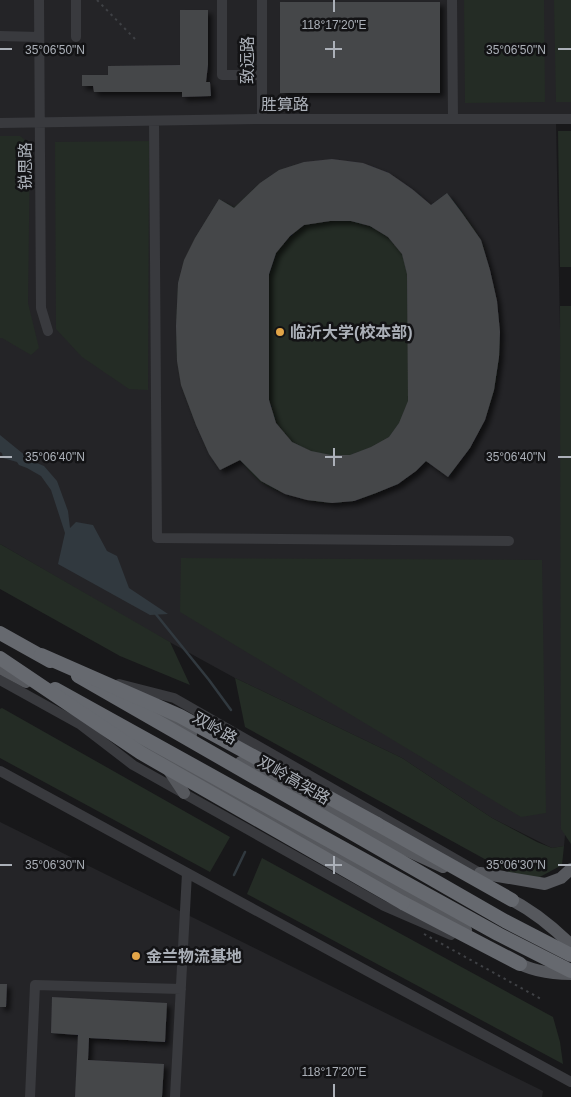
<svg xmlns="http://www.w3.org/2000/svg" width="571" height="1097" font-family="Helvetica,'Noto Sans SC',sans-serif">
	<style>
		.built { fill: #242427 }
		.green { fill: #242c25 }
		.water { fill: #31393f }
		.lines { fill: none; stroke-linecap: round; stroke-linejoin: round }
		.stream { stroke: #31393f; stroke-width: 2.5 }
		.building { fill: #45464a; fill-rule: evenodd; filter: url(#shadow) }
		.path { stroke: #3f4145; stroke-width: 2; stroke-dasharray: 2.5 4; stroke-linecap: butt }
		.minor { stroke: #393a3e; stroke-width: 10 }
		.major { stroke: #56585d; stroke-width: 12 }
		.highway { stroke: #66696f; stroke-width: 14 }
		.highway-bridge { stroke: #66696f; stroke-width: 14 }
		.ticks { fill: none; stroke: #abb0b8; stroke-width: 2 }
		.poi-dot { fill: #e2a548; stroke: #131315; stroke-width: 2 }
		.labels { text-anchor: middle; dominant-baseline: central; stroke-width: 5; stroke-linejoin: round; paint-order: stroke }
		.street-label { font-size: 16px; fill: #abb0b8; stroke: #131315 }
		.poi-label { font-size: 16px; font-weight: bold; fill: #abb0b8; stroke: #131315; text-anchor: start }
		.ticks-label { font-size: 12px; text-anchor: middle; fill: #abb0b8; stroke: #131315; stroke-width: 5; stroke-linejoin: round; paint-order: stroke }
	</style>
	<defs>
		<filter id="shadow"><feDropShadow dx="4" dy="4" stdDeviation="2.5" flood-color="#0009"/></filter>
	</defs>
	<rect width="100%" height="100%" fill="#18181a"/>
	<!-- built -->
	<path class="built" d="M0 0H571V119L556 120 566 644V825L564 846 552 848 492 818 402 758 235 678 144 628 0 544Z
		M0 822 543 1091 542 1097H0Z"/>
	<!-- green -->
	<path class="green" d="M464 0H544L545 102 465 103Z
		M554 0H571V102H556Z
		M558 131H571V267H560Z
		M0 136H20L30 144 28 303 39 348 31 355 2 338H0Z
		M149 141 148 390 129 389 82 357 56 329 55 142Z
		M304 162 431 205 447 193C458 207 472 224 481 240 484 246 485 255 487 262 503 312 506 370 485 419 476 440 461 459 448 477L426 461C402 485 368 501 334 503 322 504 308 500 296 497 284 494 272 489 261 482 253 476 246 467 240 460L220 470 209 454 196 425 181 385 177 361 176 326 178 283 184 260 195 238 219 199 234 207 260 183 279 170Z
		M560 306H571V844L561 829Z
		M0 544 170 642 190 685 120 656 0 589Z
		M181 558 542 560 546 813 521 817 180 612Z
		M235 678 402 758 492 818 537 842 552 848 564 846 562 865 538 878 510 873 245 727Z
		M2 708 230 837 210 872 0 758V709Z
		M262 858 553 1017 560 1042 563 1064 247 894Z"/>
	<!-- water -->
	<path class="water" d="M0 435 32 461 44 466 57 481 68 511 70 528 76 522 93 525 107 551 117 556 129 588 168 614 150 615 58 564 65 533 51 490 41 476 27 468 19 465 17 462 3 458 2 453 0 452Z"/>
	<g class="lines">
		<!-- stream -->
		<path class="stream" d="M155 613 209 680 231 710
			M234 875 245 852"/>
	</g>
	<!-- building -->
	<path class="building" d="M280 2H440V93H280Z
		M180 10H208V65L206 82H210L211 96 182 97V92H94L93 86H82V75H108V66L180 65Z
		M332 159 363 163 389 173 412 189 431 205 447 193 462 213 481 240 490 270 497 301 500 332 499 357 494 390 485 420 470 448 448 477 426 461 416 471 398 484 376 493 354 501 332 503 307 500 285 494 261 481 240 460 220 470 209 454 196 425 181 385 177 361 176 326 178 283 184 260 195 238 219 199 234 208 260 183 279 170 304 162ZM330 221H351L370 226 388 237 402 254 407 274 408 401 399 423 389 437 371 447 350 455H331L311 451 292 442 276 423 269 400V274L276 253 290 236 304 225Z
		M0 984H7L6 1007H0Z
		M52 997 167 1003 165 1042 89 1038 88 1060 164 1064 162 1097H75L78 1035 51 1033Z"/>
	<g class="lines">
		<!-- path -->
		<path class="path" d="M97 0 135 39
			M424 934 541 999"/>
		<!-- minor -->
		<path class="minor" d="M39 0 41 308 48 331
			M222 0V75H262
			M262 0V119
			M452 0 453 119
			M0 36 39 37
			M76 37V0
			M154 121 157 538 509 541
			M0 123 262 119H571
			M0 680 81 725 133 765 384 906 451 935
			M119 684 174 698 480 873 484 877
			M0 771 571 1082
			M30 1097 35 985 181 989
			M175 1097 187 873"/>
		<!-- major -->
		<path class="major" d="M0 668 26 682
			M151 708 191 734
			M129 739 412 895 466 930
			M241 762 376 836 443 867
			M166 766 184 793
			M480 873 545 884 561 878 571 869
			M504 896C529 908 551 925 571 945
			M513 960C530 971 551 974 571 974"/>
		<!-- highway -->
		<path class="highway" d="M0 633 50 661
			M78 676 505 921 571 955
			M55 689 498 934 571 971
			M377 824 512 900
			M403 903 520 964"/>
		<!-- highway-bridge -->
		<path class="highway-bridge" d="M41 655 180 716 377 824
			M0 658 141 753 403 903"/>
	</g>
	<!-- ticks -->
	<path class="ticks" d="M334 0V12M334 41V58M0 49H12M325 49H342M558 49H571M334 448V466M0 457H12M325 457H342M558 457H571M334 856V874M0 865H12M325 865H342M558 865H571M334 1084V1097"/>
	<!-- markers -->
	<g class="poi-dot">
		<circle cx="280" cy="332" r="5"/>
		<circle cx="136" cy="956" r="5"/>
	</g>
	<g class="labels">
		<!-- street labels -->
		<g class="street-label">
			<text transform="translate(247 60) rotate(-90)">致远路</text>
			<text x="285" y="104">胜算路</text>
			<text transform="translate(25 166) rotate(-90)">锐思路</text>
			<text transform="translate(215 728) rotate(30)">双岭路</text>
			<text transform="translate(294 780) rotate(30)">双岭高架路</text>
		</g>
		<!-- poi labels -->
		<g class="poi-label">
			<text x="290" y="332">临沂大学(校本部)</text>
			<text x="146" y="956">金兰物流基地</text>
		</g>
	</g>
	<g class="ticks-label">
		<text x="334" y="29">118°17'20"E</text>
		<text x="55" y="54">35°06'50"N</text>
		<text x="516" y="54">35°06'50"N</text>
		<text x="55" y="461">35°06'40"N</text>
		<text x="516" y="461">35°06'40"N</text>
		<text x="55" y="869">35°06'30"N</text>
		<text x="516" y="869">35°06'30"N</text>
		<text x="334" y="1076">118°17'20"E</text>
	</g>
</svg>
